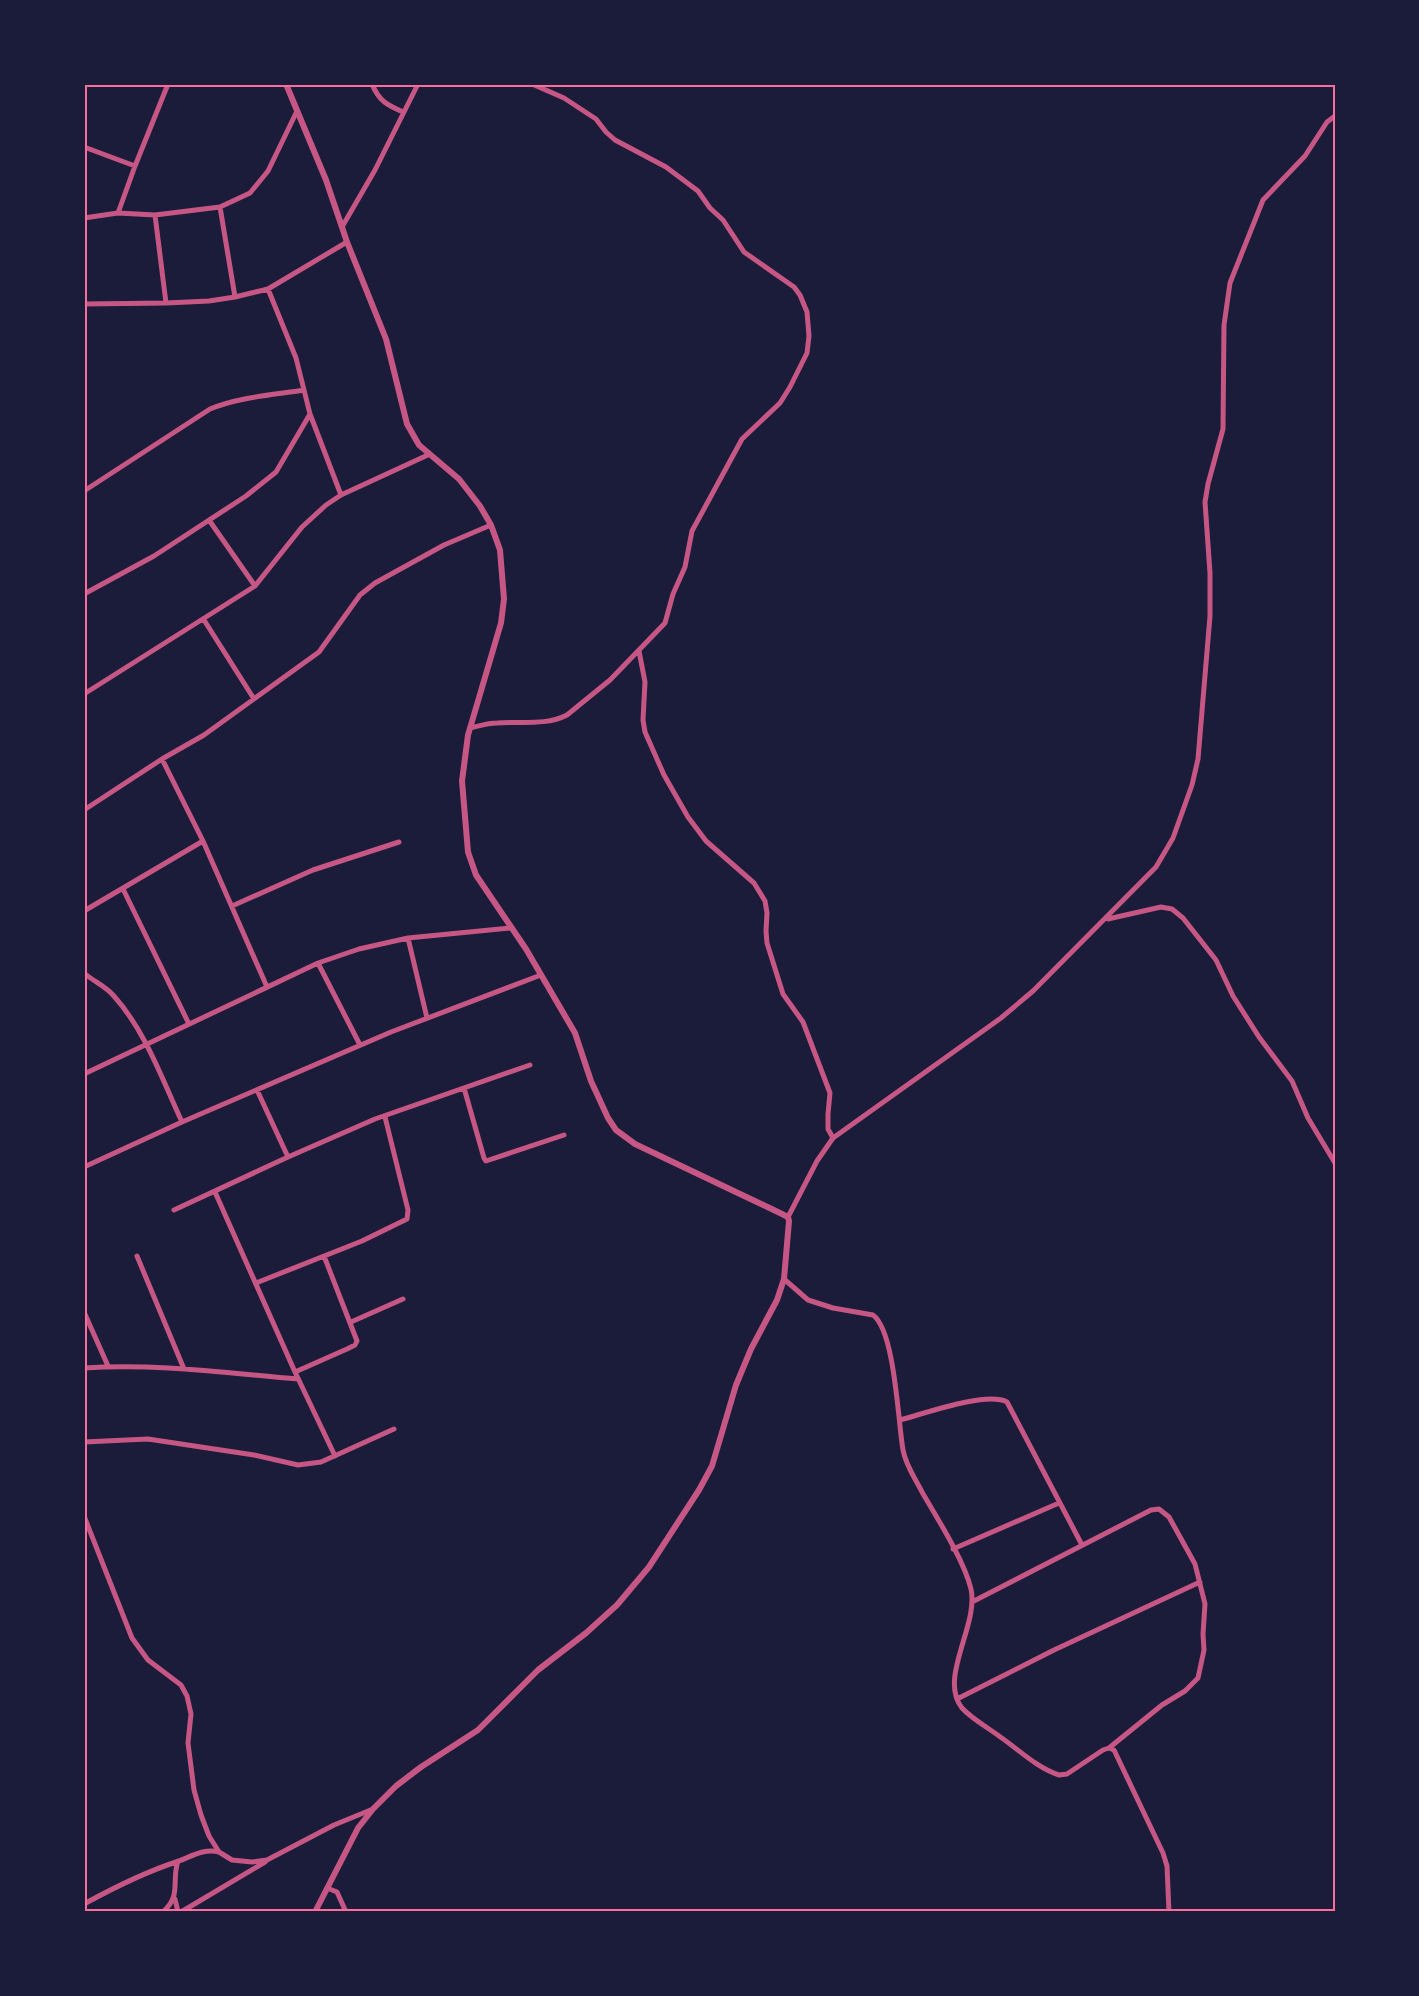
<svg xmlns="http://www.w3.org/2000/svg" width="1419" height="1996" font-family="'Golos Text',sans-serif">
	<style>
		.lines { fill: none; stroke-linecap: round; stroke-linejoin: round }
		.minor { stroke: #c65784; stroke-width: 5 }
		.tertiary { stroke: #c65784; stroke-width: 6 }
		.neatline { fill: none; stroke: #ff6b9d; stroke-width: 2 }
	</style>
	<rect width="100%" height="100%" fill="#1b1b3a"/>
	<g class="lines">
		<!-- minor -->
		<path class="minor" d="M372 84C379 101 387 105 403 112
			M84 147 135 166
			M220 207 235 297
			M118 213 135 166 168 84
			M155 215 166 303
			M84 218 118 213 155 215 220 207 250 193 268 171 297 111
			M342 227 375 170 418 84
			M268 289 296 358 310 414 341 495
			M84 304 166 303 209 301 235 297 268 289 347 242
			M84 491 210 409C239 397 273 395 304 390
			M209 520 255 586
			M84 594 154 556 246 496 276 472 310 414
			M204 620 254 699
			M639 651 645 682 643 720 645 732 664 775 688 817 706 841 754 883 765 901 767 913 766 931 767 943 783 994 803 1022 830 1093 828 1114V1129L833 1138
			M84 694 255 586 302 527 326 505 341 495 430 454
			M470 728C479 726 488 723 497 723 520 721 546 726 567 715L610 680 665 623 673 594 685 567 692 531 742 439 780 403 790 387 807 353 809 336 807 312 800 295 794 287 744 252 723 220 710 208 698 191 666 167 615 140 606 132 596 119 564 98 532 84
			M162 759 203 841 267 987
			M84 810 162 759 204 735 319 652 360 595 375 583 444 545 491 525
			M123 889 189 1024
			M232 906 313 870 399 842
			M84 911 203 841
			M1108 919 1161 907 1172 909 1183 918 1216 960 1233 996 1259 1037 1292 1081 1308 1118 1335 1163
			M408 938 427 1018
			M318 963 360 1045
			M84 973C93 981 105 986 113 995 145 1030 162 1079 182 1122
			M84 1074 318 963 359 949 408 938 511 928
			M464 1088 484 1158 486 1161 564 1135
			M257 1090 288 1157
			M84 1167 182 1122 391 1032 541 975
			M215 1192 295 1372 335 1456
			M174 1210 288 1157 375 1119 530 1065
			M788 1217 817 1161 833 1138 1001 1018 1033 991 1156 867 1173 838 1192 785 1198 759 1210 616V573L1205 502 1208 484 1223 429 1224 325 1230 283 1263 200 1305 156 1327 122 1335 116
			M137 1256 184 1369
			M784 1279 808 1300 833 1308 873 1315C895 1331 898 1422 903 1450 906 1466 915 1478 922 1492 937 1518 964 1560 971 1589 979 1625 938 1678 962 1708 972 1719 987 1727 999 1736 1018 1749 1037 1768 1059 1775L1067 1774 1103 1750 1109 1748 1114 1750 1163 1853 1167 1866 1169 1912
			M256 1283 362 1241 407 1219 408 1210 385 1117
			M84 1312 108 1366
			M351 1322 403 1299
			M84 1368C155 1363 227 1373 298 1379
			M295 1372 347 1349 355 1345 357 1341 324 1256
			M900 1420C923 1414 987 1391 1007 1402L1082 1545
			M84 1442 148 1439 254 1455 298 1465 321 1462 394 1429
			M84 1516 132 1638 148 1660 181 1685 187 1696 191 1714 188 1743 194 1790 201 1815 209 1836 219 1852 232 1860 252 1862 267 1860 334 1825 373 1809
			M953 1549 1059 1503
			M972 1602 1151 1510 1159 1509 1169 1517 1195 1564 1205 1604 1203 1634 1204 1650 1198 1678 1185 1691 1162 1705 1109 1748
			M957 1699 1054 1650 1200 1582
			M327 1888 337 1892 346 1912
			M175 1899 178 1912
			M84 1904C115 1887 145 1872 179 1861 192 1856 205 1848 219 1852
			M163 1912C182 1895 171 1882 178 1861
			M181 1912 265 1862"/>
		<!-- tertiary -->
		<path class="tertiary" d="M286 84 326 180 347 242 386 339 407 424 419 445 459 479 480 506 491 525 500 550 504 599 501 623 468 735 462 781 468 852 476 875 526 949 575 1033 591 1081 608 1118 616 1130 635 1144 780 1213 788 1217 789 1221 784 1279 777 1300 751 1349 736 1385 712 1466 699 1490 649 1567 617 1605 586 1633 538 1670 478 1730 421 1767 396 1786 373 1809 358 1828 315 1912"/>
	</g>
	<!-- border -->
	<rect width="1419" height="1996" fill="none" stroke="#1b1b3a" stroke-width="171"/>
	<rect x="86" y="86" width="1248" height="1824" class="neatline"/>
</svg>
